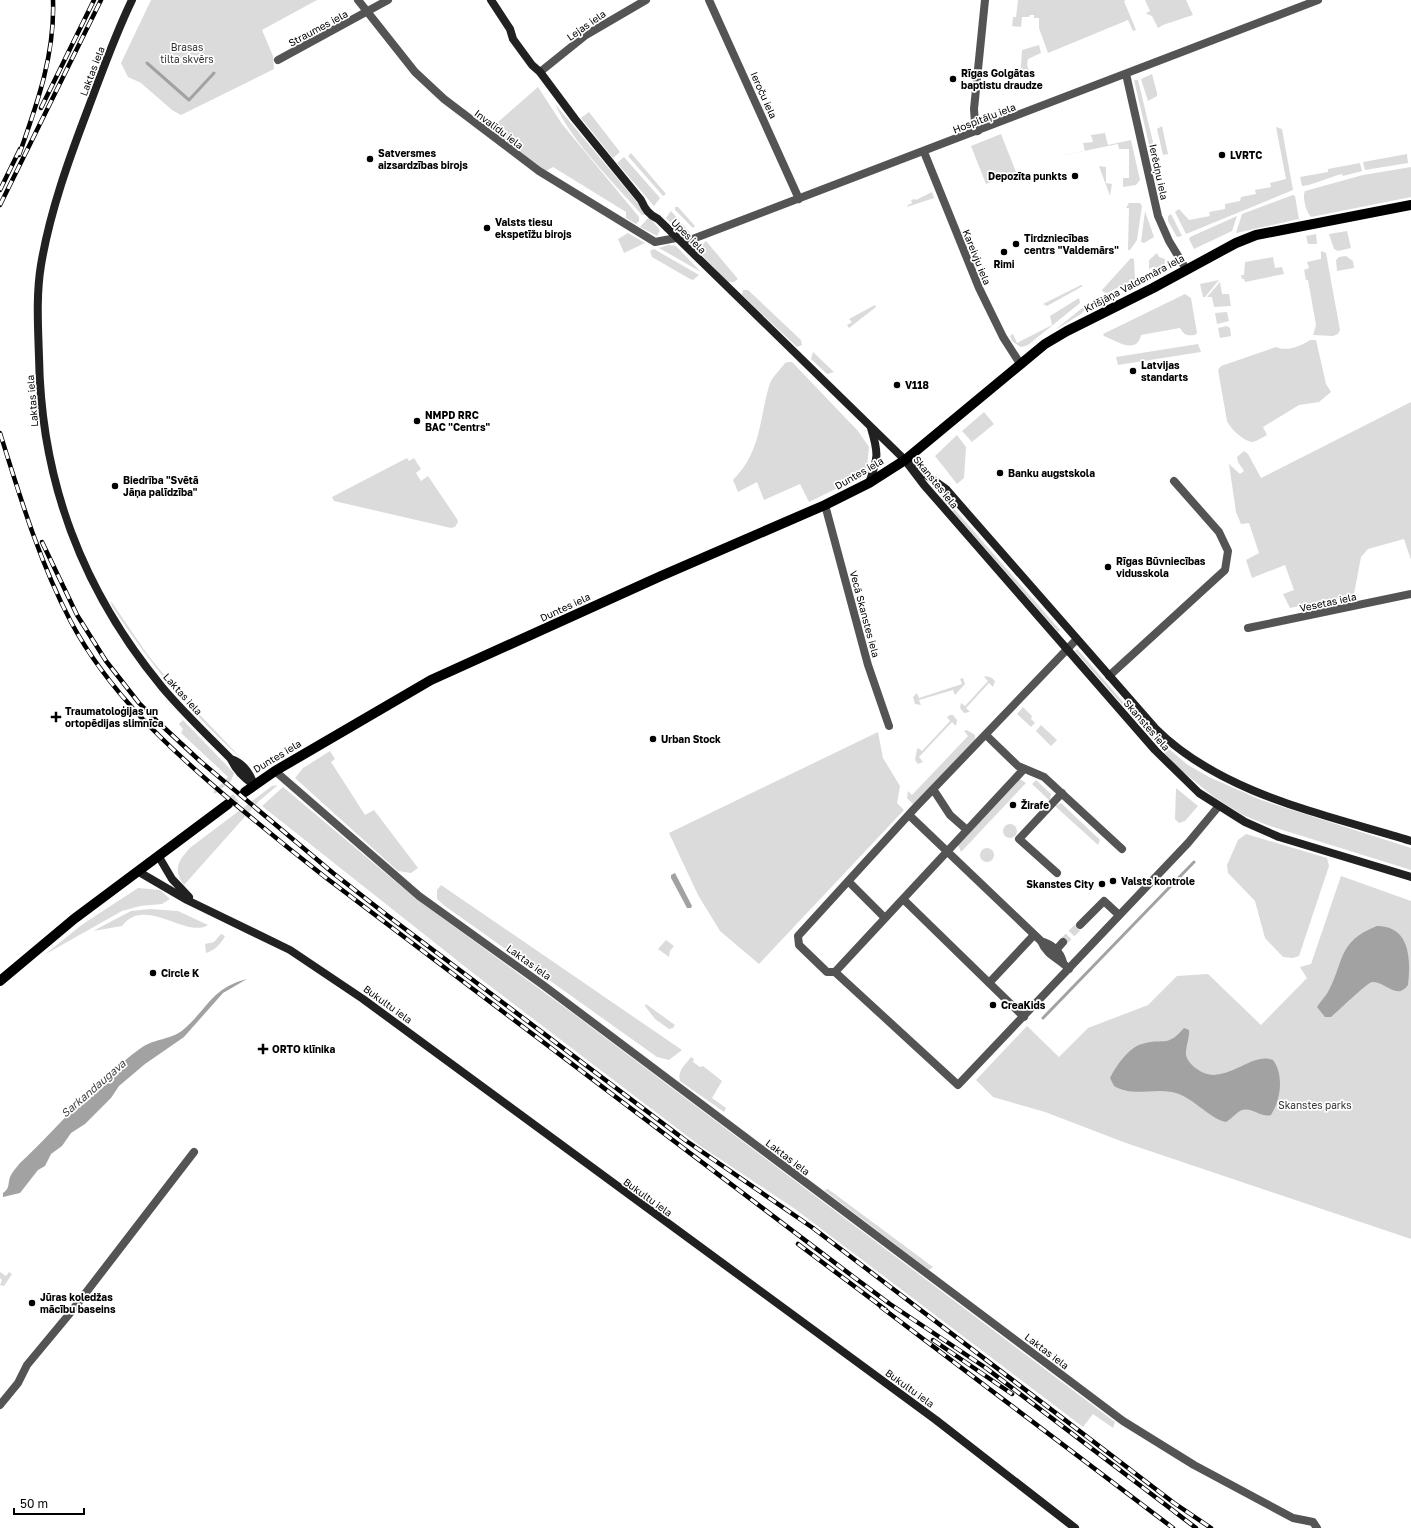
<svg xmlns="http://www.w3.org/2000/svg" width="1411" height="1528" font-family="'Golos Text',sans-serif">
	<style>
		.green { fill: #dbdbdb }
		.water { fill: #a2a2a2 }
		.lines { fill: none; stroke-linecap: round; stroke-linejoin: round }
		.stream { stroke: #a2a2a2; stroke-width: 3 }
		.street-tunnel { stroke: #d9d9d9; stroke-width: 8; stroke-dasharray: 8 4; stroke-linecap: butt }
		.primary-tunnel { stroke: #d9d9d9; stroke-width: 10; stroke-dasharray: 10 5; stroke-linecap: butt }
		.street { stroke: #545454; stroke-width: 8 }
		.secondary { stroke: #212121; stroke-width: 8 }
		.primary { stroke: #000; stroke-width: 10 }
		.rail-casing { stroke: #000; stroke-width: 4.5 }
		.rail { stroke: #fff; stroke-width: 3; stroke-dasharray: 9; stroke-linecap: butt }
		.poi-dot { fill: #000; stroke: #fff; stroke-width: 1.5 }
		.labels { text-anchor: middle; dominant-baseline: central; stroke-width: 3.5; stroke-linejoin: round; paint-order: stroke }
		.street-label { font-size: 10px; fill: #000; stroke: #fff }
		.park-label { font-size: 10px; fill: #323232; stroke: #fff }
		.poi-label { font-size: 10px; font-weight: bold; fill: #000; stroke: #fff; text-anchor: start }
		.water-label { font-size: 11px; font-style: italic; fill: #434343; stroke: #fff }
	</style>
	<rect width="100%" height="100%" fill="#fff"/>
	<!-- green -->
	<path class="green" d="M151 0H317L262 30 273 56 274 69 181 115 172 110 141 83 128 77 121 63Z
		M1018 0H1126L1124 1 1136 30 1133 31 1128 20 1048 53 1039 28V18H1034V15H1030L1029 17H1022L1021 27 1012 26 1013 17H1016Z
		M1145 0H1186L1193 15 1163 25 1158 28 1152 16 1147 14 1146 13 1150 11Z
		M1039 45 1041 53 1028 59 1027 65 1030 73H1035V75L1027 78 1026 75 1020 80 1022 50Z
		M1152 74 1157 93V96L1148 101 1141 79Z
		M1134 80H1138L1153 142 1150 149Z
		M538 87 562 124 639 217V221L636 224 626 218V212L553 167 546 171 490 129Z
		M555 104 647 214 642 215C615 184 571 141 555 104Z
		M589 112 620 152 613 158 581 118Z
		M1162 126 1168 154 1163 155 1157 129Z
		M1276 127 1282 129 1293 190 1186 234 1175 212 1179 209 1189 220 1210 216 1209 212 1225 209V204L1240 201 1241 197 1256 194 1255 190 1271 187 1270 183 1286 179Z
		M1105 133 1108 145 1131 140 1140 180 1136 185 1123 187V178H1129V149H1119L1118 144 1054 157 1085 151 1083 143 1093 142 1091 135Z
		M1001 134 1016 172 986 184 971 146Z
		M631 153 666 194 663 196 628 156Z
		M1407 154 1408 163 1365 170 1363 162Z
		M624 157 660 198 654 206 617 163Z
		M1360 163 1362 171 1343 176 1342 174 1338 175 1309 185 1302 186 1300 177 1328 172V169Z
		M1099 166 1106 167V183L1112 184 1110 196Z
		M1411 167V197L1311 217C1306 212 1302 197 1305 191L1363 175Z
		M932 192 934 198 907 207 908 205 912 203 911 200 915 199 916 200Z
		M1293 195 1295 196 1299 219 1236 233 1242 214Z
		M1129 203H1140L1142 206 1137 240 1130 250H1128L1129 208H1126Z
		M675 207H678L695 226 693 228 675 210Z
		M671 211 692 235 681 234 666 218Z
		M1145 211 1154 237 1144 243 1141 242Z
		M1171 214 1182 236 1177 237 1168 221V216Z
		M1237 216 1232 231 1194 249 1189 239 1190 237Z
		M649 217 660 230 657 236 640 227Z
		M1347 231 1351 248 1338 251 1334 249 1329 234Z
		M628 233 645 243 624 253 618 239Z
		M1316 234 1317 244H1308L1306 236Z
		M706 241 738 279 734 282H728L701 254 703 244Z
		M668 245 676 246 701 272 659 248Z
		M654 249 699 275 693 280 690 279 652 257 650 251Z
		M1321 251 1326 253 1340 330 1338 334 1333 336 1313 335 1316 325 1308 280H1306L1304 270 1309 268 1307 262 1321 259Z
		M1157 253 1159 257 1165 259 1164 268 1158 270 1153 267 1149 269V260Z
		M1346 256 1353 261 1354 268 1337 271 1336 260 1339 257Z
		M1273 257 1275 268 1282 267 1284 274 1245 282 1244 279H1242L1241 275H1244L1245 262Z
		M1131 258 1134 259 1135 279 1107 293 1103 292 1102 290Z
		M1219 280 1205 297H1203L1200 284Z
		M1220 282 1222 294H1229L1231 306 1214 307 1212 297H1207Z
		M1081 285 1083 286 1047 306 1043 304Z
		M743 290H748L801 340 802 345 797 347 742 295Z
		M1185 294 1191 298 1197 333 1195 335C1187 336 1184 335 1180 328L1141 335C1137 355 1116 341 1104 336L1103 334Z
		M1079 298 1080 303 1028 345 1021 347 1013 342 1010 336 1013 334 1017 343 1052 325 1050 316Z
		M875 305 876 307 849 328 847 325 852 322 849 319Z
		M1089 306 1081 314 1055 330 1082 308Z
		M1227 312 1229 321 1217 324 1215 313Z
		M1227 326 1230 328 1231 336 1220 338 1218 328Z
		M1310 340H1316L1326 384 1331 392 1319 402 1299 405 1263 427 1267 435C1263 437 1256 442 1252 442 1243 441 1230 428 1227 421L1218 370 1221 366 1276 347C1287 352 1301 346 1310 340Z
		M1198 344 1201 352 1118 365 1116 357Z
		M813 352 834 372 827 374 811 359Z
		M788 362H792L858 431 869 447 867 467 862 476 809 502 800 484 764 500 757 482 738 492 733 480C761 452 759 421 769 386 771 378 780 370 785 363Z
		M1411 402V560L1404 539 1368 549 1361 557 1354 594 1290 608 1283 594 1294 590 1285 565 1252 578 1246 560 1259 553 1249 523 1241 524 1236 512 1229 464 1240 474 1244 471 1238 462 1237 457 1244 451 1248 454 1261 478Z
		M984 412 994 424 972 442 962 431Z
		M957 435 966 447 964 478 957 484 935 456Z
		M407 458 409 461 414 458 421 469 416 473 421 481 428 476 457 519 458 522 455 527 451 528 334 501 332 497Z
		M942 495 1060 630 1058 632 940 497Z
		M111 601 147 654 179 693 244 761C190 712 152 667 112 606Z
		M1077 649 1151 734 1188 765 1209 777 1261 800 1411 848V870L1267 825 1243 815 1214 797 1176 766 1075 651Z
		M986 676 992 678 995 681 993 687 989 683 966 708 970 712 964 713 960 708 961 703 965 706 988 681 984 677Z
		M963 678 965 684 955 695 953 690 919 700 921 705 915 704 913 697 917 693 919 698 962 684 960 679Z
		M1023 707 1032 716 1031 719 1035 723 1031 727 1017 714Z
		M950 715H953L957 720 956 726 952 722 919 757 923 762 918 764 915 760 917 749 918 748 922 751 950 721 947 717Z
		M183 720 234 773 231 781 215 794 213 792 228 777 181 733 183 729 179 724Z
		M1041 725 1057 740 1051 746 1036 731Z
		M967 730 975 735V740L914 805 907 798 908 791 912 795 968 736 964 731Z
		M878 732 883 758 900 786 897 803 904 810 759 964 720 931 698 895 669 833Z
		M330 751 335 759 331 762 365 815 374 810 418 868 411 873 398 871 295 778 303 768Z
		M1020 779 1026 783 961 852 958 845Z
		M1036 780 1051 794 1050 801 1032 784Z
		M278 785 259 801 184 885C172 870 179 859 191 847L272 786Z
		M283 787 415 898 575 1015 1115 1422 1113 1428 1093 1414 1083 1427 795 1209 699 1145 473 973 262 806Z
		M1176 788 1198 806 1185 821 1179 823 1175 819Z
		M1061 803 1100 840 1098 845 1055 806Z
		M1003 831a7 7 0 1 1 14 0a7 7 0 1 1-14 0Z
		M1246 834 1327 858 1329 866 1299 956 1293 958 1283 957 1265 938 1255 901 1228 873 1227 865 1238 840Z
		M980 855a7 7 0 1 1 14 0a7 7 0 1 1-14 0Z
		M1341 876 1411 901V1239L1126 1143 1045 1112 993 1097 976 1080 1027 1026 1059 1057 1088 1028 1148 1005 1177 976 1208 974 1261 1025 1307 978 1300 967 1311 964Z
		M441 885 682 1050 669 1060 657 1057 445 906 437 899V890Z
		M138 888 160 890 170 899 162 904 140 906 122 911 44 955 83 924Z
		M150 909 178 911 208 925C186 939 145 895 122 926L93 931 131 911Z
		M221 934 225 936C221 944 215 950 206 953L205 944 214 942Z
		M666 940 674 946 670 951 669 957 658 949Z
		M646 1004 675 1025 673 1028 669 1029 655 1019 645 1006Z
		M691 1057 694 1059 693 1062 700 1067 703 1066 722 1081 712 1098 726 1108 724 1112 680 1081C677 1071 685 1065 691 1057Z
		M828 1189 933 1267 929 1270 824 1190Z
		M0 1272 6 1276 9 1272 12 1274 4 1286 0 1285 2 1280 0 1278Z"/>
	<!-- water -->
	<path class="water" d="M675 873 692 906 691 908H687L671 878V875Z
		M1377 926C1410 926 1411 959 1408 985 1396 1001 1386 981 1372 982 1367 983 1338 1011 1331 1017H1325L1317 1007C1320 1002 1325 997 1328 992 1345 960 1337 942 1377 926Z
		M247 979 223 993 184 1037 145 1064 119 1086 111 1098 85 1124 71 1133 62 1146 51 1154 45 1166 38 1170 20 1193 3 1197V1193C11 1188 7 1182 11 1175 13 1171 17 1167 20 1163 60 1126 95 1081 141 1048 155 1038 172 1040 184 1029 209 1007 212 988 247 979Z
		M1184 1028 1189 1030C1190 1038 1185 1047 1186 1055 1187 1060 1192 1066 1197 1069 1223 1089 1250 1051 1273 1060 1284 1075 1281 1099 1271 1115 1261 1118 1253 1107 1242 1110 1237 1112 1231 1119 1226 1122 1209 1119 1193 1096 1172 1092 1152 1088 1132 1097 1114 1086L1110 1078C1116 1066 1129 1047 1142 1044 1163 1037 1166 1049 1184 1028Z"/>
	<g class="lines">
		<!-- stream -->
		<path class="stream" d="M147 63 189 100 214 73
			M1043 1018 1194 862"/>
		<!-- street-tunnel -->
		<path class="street-tunnel" d="M1063 942 1080 925"/>
		<!-- primary-tunnel -->
		<path class="primary-tunnel" d="M228 804 245 792"/>
		<!-- street -->
		<path class="street" d="M358 0 415 72 444 99 539 171 655 242 676 238 690 240 1318 0
			M709 0 799 199
			M278 60 388 0
			M540 72 586 35 646 0
			M1126 74 1158 216 1169 241 1186 269
			M978 131 975 123 974 109 985 0
			M924 152 979 288 1003 337 1021 365
			M825 505 868 665 889 726
			M1248 628 1411 594
			M1076 640 914 809 798 936 799 945 827 972H835L958 1085 1188 843 1218 807
			M1109 676 1225 570 1228 551 1219 532 1174 481
			M986 735 1018 766 1044 777 1122 849
			M275 771 419 896 543 985 1123 1421 1194 1465 1293 1518 1313 1522 1317 1528
			M933 789 950 815 967 830
			M909 815 1041 941C1047 956 1059 958 1069 969
			M1057 873 1019 839 1062 793
			M848 881 885 918
			M903 899 1024 1017
			M1080 925 1104 901 1119 915
			M1041 941C1051 944 1060 951 1063 962
			M1056 950 1063 942
			M835 972 1024 769
			M989 983 1034 935
			M0 1405 18 1383 27 1365 71 1312 194 1152"/>
		<!-- secondary -->
		<path class="secondary" d="M132 0C115 35 102 72 88 109 69 159 50 211 41 265 36 295 38 326 39 357 41 482 82 590 162 687 183 712 207 735 231 759 236 771 244 778 254 785
			M491 0 510 29 513 39 532 65 540 72 575 119 641 200C645 209 649 215 658 219L905 460 924 485 1155 750 1199 793 1245 822 1279 837 1411 877
			M908 462 946 489 1155 728C1221 794 1324 814 1411 841
			M869 483C878 458 879 454 871 428
			M231 759C243 763 250 773 254 785
			M159 857 172 879 189 897
			M139 872 187 900 290 950 363 999 936 1420 1075 1528"/>
		<!-- primary -->
		<path class="primary" d="M245 792 275 771 431 680 661 576 825 505 869 483 905 460 1045 344 1067 331 1153 288 1236 243 1256 235 1411 205
			M0 981 74 919 228 804"/>
		<!-- rail casing -->
		<g class="rail-casing">
			<path id="rail" d="M41 108 94 0
				M19 155C37 104 55 55 53 0
				M0 190 20 149
				M0 205 101 0
				M0 433C20 497 40 563 71 622 109 693 169 748 229 799 261 826 293 852 325 877L851 1275 890 1304 986 1368 1196 1528
				M42 542 77 615 106 661 139 703 158 722 200 761 333 873 388 916 685 1140 813 1228 1174 1503 1211 1528
				M798 1244 886 1310
				M881 1307 1173 1528
				M933 1340 1012 1394"/>
		</g>
		<!-- rail -->
		<use href="#rail" class="rail"/>
	</g>
	<!-- markers -->
	<g class="poi-dot">
		<circle cx="953" cy="79" r="4"/>
		<circle cx="1222" cy="155" r="4"/>
		<circle cx="370" cy="159" r="4"/>
		<circle cx="1075" cy="176" r="4"/>
		<circle cx="487" cy="228" r="4"/>
		<circle cx="1016" cy="244" r="4"/>
		<circle cx="1004" cy="252" r="4"/>
		<circle cx="1133" cy="371" r="4"/>
		<circle cx="897" cy="385" r="4"/>
		<circle cx="417" cy="421" r="4"/>
		<circle cx="1000" cy="473" r="4"/>
		<circle cx="115" cy="486" r="4"/>
		<circle cx="1108" cy="567" r="4"/>
		<path d="M54 711h4v4h4v4h-4v4h-4v-4h-4v-4h4z"/>
		<circle cx="653" cy="739" r="4"/>
		<circle cx="1013" cy="805" r="4"/>
		<circle cx="1113" cy="881" r="4"/>
		<circle cx="1102" cy="884" r="4"/>
		<circle cx="153" cy="973" r="4"/>
		<circle cx="993" cy="1005" r="4"/>
		<path d="M261 1043h4v4h4v4h-4v4h-4v-4h-4v-4h4z"/>
		<circle cx="32" cy="1303" r="4"/>
	</g>
	<g class="labels">
		<!-- street labels -->
		<g class="street-label">
			<text transform="translate(586 25) rotate(-35)">Lejas iela</text>
			<text transform="translate(318 28) rotate(-28)">Straumes iela</text>
			<text transform="translate(92 71) rotate(-69)">Laktas iela</text>
			<text transform="translate(764 95) rotate(66)">Ieroču iela</text>
			<text transform="translate(984 118) rotate(-21)">Hospitāļu iela</text>
			<text transform="translate(499 129) rotate(37)">Invalīdu iela</text>
			<text transform="translate(1159 172) rotate(78)">Ierēdņu iela</text>
			<text transform="translate(689 236) rotate(45)">Upes iela</text>
			<text transform="translate(977 257) rotate(68)">Kareivju iela</text>
			<text transform="translate(1134 283) rotate(-28)">Krišjāņa Valdemāra iela</text>
			<text transform="translate(32 401) rotate(-95)">Laktas iela</text>
			<text transform="translate(859 473) rotate(-30)">Duntes iela</text>
			<text transform="translate(936 482) rotate(51)">Skanstes iela</text>
			<text transform="translate(1328 602) rotate(-12)">Vesetas iela</text>
			<text transform="translate(565 607) rotate(-25)">Duntes iela</text>
			<text transform="translate(865 614) rotate(75)">Vecā Skanstes iela</text>
			<text transform="translate(183 694) rotate(48)">Laktas iela</text>
			<text transform="translate(1147 725) rotate(49)">Skanstes iela</text>
			<text transform="translate(277 756) rotate(-31)">Duntes iela</text>
			<text transform="translate(529 962) rotate(36)">Laktas iela</text>
			<text transform="translate(388 1004) rotate(36)">Bukultu iela</text>
			<text transform="translate(788 1157) rotate(37)">Laktas iela</text>
			<text transform="translate(648 1197) rotate(36)">Bukultu iela</text>
			<text transform="translate(1047 1351) rotate(37)">Laktas iela</text>
			<text transform="translate(910 1388) rotate(36)">Bukultu iela</text>
		</g>
		<!-- park labels -->
		<g class="park-label">
			<text x="187" y="47">Brasas<tspan x="187" dy="12">tilta skvērs</tspan></text>
			<text x="1315" y="1105">Skanstes parks</text>
		</g>
		<!-- poi labels -->
		<g class="poi-label">
			<text x="961" y="73">Rīgas Golgātas<tspan x="961" dy="12">baptistu draudze</tspan></text>
			<text x="378" y="153">Satversmes<tspan x="378" dy="12">aizsardzības birojs</tspan></text>
			<text x="1230" y="155">LVRTC</text>
			<text x="1067" y="176" text-anchor="end">Depozīta punkts</text>
			<text x="495" y="222">Valsts tiesu<tspan x="495" dy="12">ekspetīžu birojs</tspan></text>
			<text x="1024" y="238">Tirdzniecības<tspan x="1024" dy="12">centrs "Valdemārs"</tspan></text>
			<text x="1004" y="264" text-anchor="middle">Rimi</text>
			<text x="1141" y="365">Latvijas<tspan x="1141" dy="12">standarts</tspan></text>
			<text x="905" y="385">V118</text>
			<text x="425" y="415">NMPD RRC<tspan x="425" dy="12">BAC "Centrs"</tspan></text>
			<text x="1008" y="473">Banku augstskola</text>
			<text x="123" y="480">Biedrība "Svētā<tspan x="123" dy="12">Jāņa palīdzība"</tspan></text>
			<text x="1116" y="561">Rīgas Būvniecības<tspan x="1116" dy="12">vidusskola</tspan></text>
			<text x="65" y="711">Traumatoloģijas un<tspan x="65" dy="12">ortopēdijas slimnīca</tspan></text>
			<text x="661" y="739">Urban Stock</text>
			<text x="1021" y="805">Žirafe</text>
			<text x="1121" y="881">Valsts kontrole</text>
			<text x="1094" y="884" text-anchor="end">Skanstes City</text>
			<text x="161" y="973">Circle K</text>
			<text x="1001" y="1005">CreaKids</text>
			<text x="272" y="1049">ORTO klīnika</text>
			<text x="40" y="1297">Jūras koledžas<tspan x="40" dy="12">mācību baseins</tspan></text>
		</g>
		<!-- water labels -->
		<g class="water-label">
			<text transform="translate(93 1088) rotate(-41)">Sarkandaugava</text>
		</g>
	</g>
	<!-- scale -->
	<path d="M14 1508v6h70v-6" fill="none" stroke="#000000" stroke-width="2"/>
	<text x="20" y="1508" font-size="12" fill="#000000" stroke="#ffffff" stroke-width="3" paint-order="stroke">50 m</text>
</svg>
